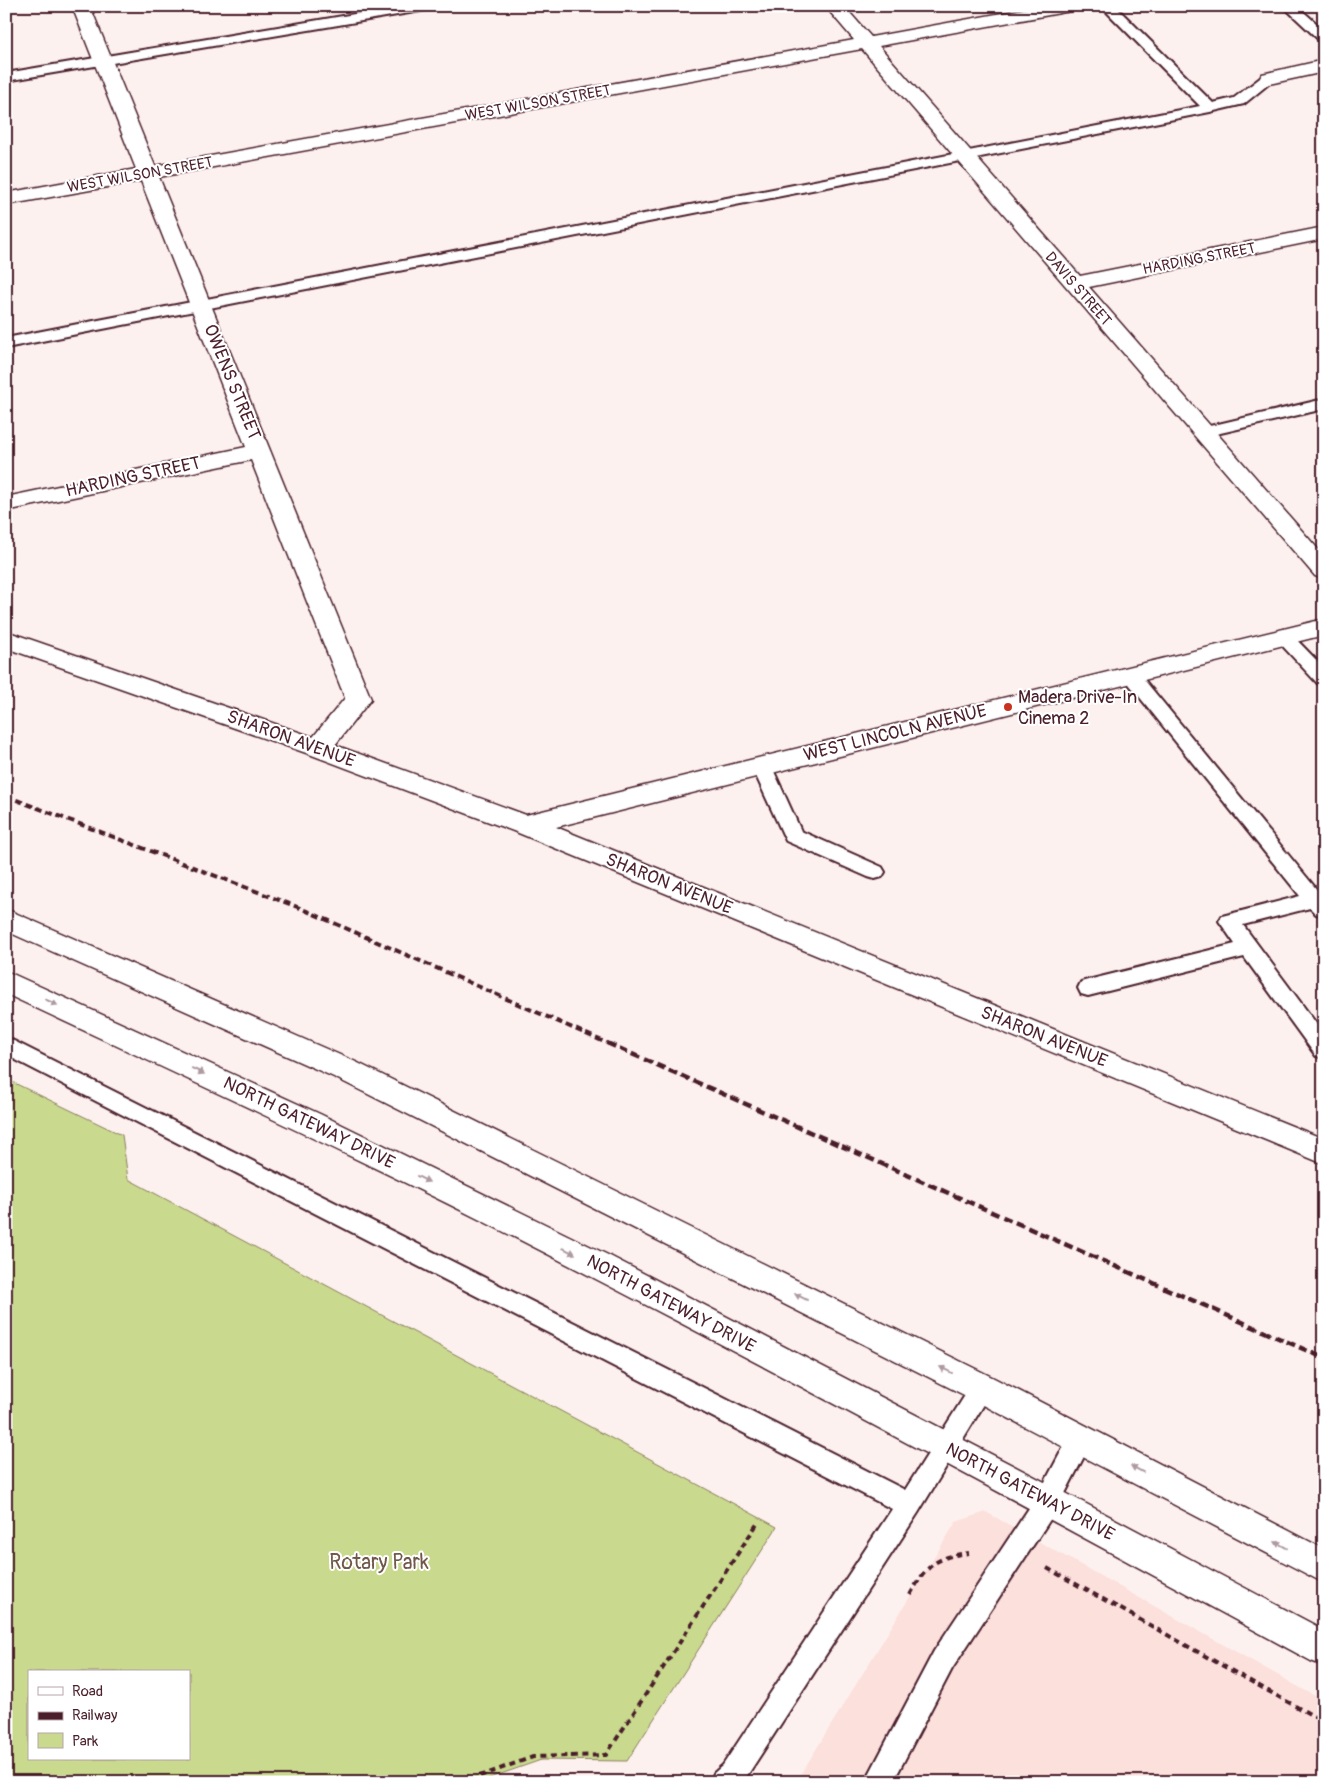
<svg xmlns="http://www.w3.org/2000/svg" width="1330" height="1788" font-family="Pangolin,sans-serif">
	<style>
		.built { fill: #fbe0dc }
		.green { fill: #c9da8e; stroke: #8a7c5c; fill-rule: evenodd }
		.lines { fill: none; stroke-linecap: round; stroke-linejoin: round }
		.lane-casing { stroke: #4a1f2b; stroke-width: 4 }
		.street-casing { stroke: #4a1f2b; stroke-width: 3 }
		.secondary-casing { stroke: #4a1f2b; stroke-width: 3 }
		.path { stroke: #4a1f2b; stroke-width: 4; stroke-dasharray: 6 4.5; stroke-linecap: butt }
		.lane { fill: #fff; fill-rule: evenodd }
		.street { fill: #fff; fill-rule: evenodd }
		.secondary { fill: #fff; fill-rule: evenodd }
		.rail-far1 { stroke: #4a1f2b; stroke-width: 4; stroke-dasharray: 7 4; stroke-linecap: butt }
		.rail { stroke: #4a1f2b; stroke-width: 4.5; stroke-dasharray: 9 4.5; stroke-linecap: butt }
		.oneway { fill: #ae9aa0 }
		.poi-dot { fill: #c8321e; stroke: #fff; stroke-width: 2 }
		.labels { text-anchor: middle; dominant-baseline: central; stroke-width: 4; stroke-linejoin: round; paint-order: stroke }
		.far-street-label { font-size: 15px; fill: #4a1f2b; stroke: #fff }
		.street-label { font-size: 18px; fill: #4a1f2b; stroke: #fff }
		.poi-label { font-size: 18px; fill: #4a1f2b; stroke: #fff; text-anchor: start }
		.near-park-label { font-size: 21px; fill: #705749; stroke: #fff }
	</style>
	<rect width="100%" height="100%" fill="#fdf1ef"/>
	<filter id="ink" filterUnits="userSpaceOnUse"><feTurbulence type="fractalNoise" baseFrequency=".02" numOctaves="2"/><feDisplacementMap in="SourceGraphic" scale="10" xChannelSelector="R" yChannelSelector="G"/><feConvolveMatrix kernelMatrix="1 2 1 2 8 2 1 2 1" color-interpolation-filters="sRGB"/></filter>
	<g filter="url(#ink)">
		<!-- built -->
		<path class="built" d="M986 1512 1324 1701V1782H796L956 1522Z"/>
		<!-- green -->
		<path class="green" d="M6 1079 122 1135 128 1179 777 1527 627 1761 541 1760 478 1782H6ZM29 1672H189V1759H29Z"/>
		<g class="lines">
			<!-- lane casing -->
			<g class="lane-casing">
				<path id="lane" d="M402 6H433L427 10 6 81V73Z
					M1101 6H1115L1213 103 1234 98 1264 75 1269 74 1276 78 1244 104 1210 112 6 348V338L1200 106Z
					M1283 6H1297L1324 30V41L1319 40Z
					M1324 399V409L1203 437 1197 435 1195 432 1197 429Z
					M1284 631 1290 633 1324 668V686L1318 684 1278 641 1275 637 1278 633Z
					M1131 669 1137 671 1318 891 1324 890V916L1316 914 1310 908 1243 925 1324 1034V1058L1316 1056 1244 957 1088 996 1081 994 1078 988 1081 982 1088 980 1235 944 1219 921 1222 916 1300 896 1125 679 1122 675 1125 671Z
					M762 760 769 762 772 767 801 831 882 867 885 872 882 877 875 879 868 877 786 841 752 767 755 762Z
					M6 1037 718 1395 905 1490 974 1381 982 1378 990 1381 994 1388 918 1513 743 1782H711L714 1773 723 1765 892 1509 6 1055Z
					M1081 1428 1090 1431 1093 1439 1057 1509 952 1669 893 1782H865L934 1651 1039 1493 1072 1431Z"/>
			</g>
			<!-- street casing -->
			<g class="street-casing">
				<path id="street" d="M72 6H90L155 166 854 40 825 6H844L871 37 1040 6H1080L1077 10 1071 11 879 46 1080 276 1324 227V239L1089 287 1324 556V579L1315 576 862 49 159 177 371 699 335 745 526 815 1324 619V635L556 827 1324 1139V1164L516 832 309 754 6 648V631L313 737 345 698 251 460 6 511V497L246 447 141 181 6 205V193L136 169Z
					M1324 60V72L1269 84 1262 82 1260 78 1262 74Z"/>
			</g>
			<!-- secondary casing -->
			<g class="secondary-casing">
				<path id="secondary" d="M6 909 356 1062 994 1378 1324 1549V1583L970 1398 336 1078 6 931Z
					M6 971 320 1114 610 1256 1060 1490 1324 1630V1666L1311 1661C1072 1531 832 1401 590 1276 399 1176 202 1086 6 994Z"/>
			</g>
			<!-- path -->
			<path class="path" d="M1047 1568 1324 1722
				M910 1595C927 1565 935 1557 969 1553
				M471 1782 480 1776 533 1757 606 1755 759 1521"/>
			<!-- lane -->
			<use href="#lane" class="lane"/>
			<!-- street -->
			<use href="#street" class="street"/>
			<!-- secondary -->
			<use href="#secondary" class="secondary"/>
			<!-- rail-far1 -->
			<path class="rail-far1" d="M6 796 300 908 609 1044"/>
			<!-- rail -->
			<path class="rail" d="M607 1043 1324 1358"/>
		</g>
		<!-- one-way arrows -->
		<defs><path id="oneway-solid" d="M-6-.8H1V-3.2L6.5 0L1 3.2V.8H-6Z" transform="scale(1.25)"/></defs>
		<g class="oneway">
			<use href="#oneway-solid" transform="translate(51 1002) rotate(25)"/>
			<use href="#oneway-solid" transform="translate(198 1071) rotate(25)"/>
			<use href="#oneway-solid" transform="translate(423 1179) rotate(26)"/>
			<use href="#oneway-solid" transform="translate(569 1251) rotate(26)"/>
			<use href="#oneway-solid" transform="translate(801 1297) rotate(-153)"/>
			<use href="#oneway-solid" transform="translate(946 1370) rotate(-153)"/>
			<use href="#oneway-solid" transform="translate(1137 1469) rotate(-152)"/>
			<use href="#oneway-solid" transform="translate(1281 1545) rotate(-152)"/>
		</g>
	</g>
	<!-- markers -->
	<circle class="poi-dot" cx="1008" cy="707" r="5"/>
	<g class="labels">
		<!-- far-street labels -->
		<g class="far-street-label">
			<text transform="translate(538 103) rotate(-10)">WEST WILSON STREET</text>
			<text transform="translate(140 175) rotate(-10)">WEST WILSON STREET</text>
			<text transform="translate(1199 259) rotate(-11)">HARDING STREET</text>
			<text transform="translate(1078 289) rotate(49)">DAVIS STREET</text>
		</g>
		<!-- street labels -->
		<g class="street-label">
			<text transform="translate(232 382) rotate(68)">OWENS STREET</text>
			<text transform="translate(133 477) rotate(-12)">HARDING STREET</text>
			<text transform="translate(895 733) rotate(-14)">WEST LINCOLN AVENUE</text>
			<text transform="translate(291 739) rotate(20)">SHARON AVENUE</text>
			<text transform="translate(669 884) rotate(22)">SHARON AVENUE</text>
			<text transform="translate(1044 1037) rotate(22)">SHARON AVENUE</text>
			<text transform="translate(309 1123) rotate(26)">NORTH GATEWAY DRIVE</text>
			<text transform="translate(671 1304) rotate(28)">NORTH GATEWAY DRIVE</text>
			<text transform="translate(1030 1492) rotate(28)">NORTH GATEWAY DRIVE</text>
		</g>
		<!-- poi labels -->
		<g class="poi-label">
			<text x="1018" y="697">Madera Drive-In<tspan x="1018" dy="21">Cinema 2</tspan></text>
		</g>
		<!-- near-park labels -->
		<g class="near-park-label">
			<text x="379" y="1562">Rotary Park</text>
		</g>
	</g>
	<!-- margin -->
	<rect width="1330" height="1788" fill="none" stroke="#fff" stroke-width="25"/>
	<rect x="12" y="12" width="1305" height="1763" fill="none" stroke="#4a1f2b" stroke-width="2" filter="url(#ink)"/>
	<!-- legend -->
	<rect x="28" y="1670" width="162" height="90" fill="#ffffff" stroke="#b7a5aa"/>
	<rect x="38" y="1687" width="25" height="8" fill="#ffffff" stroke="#b7a5aa"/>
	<text x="72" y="1696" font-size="15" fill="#4a1f2b">Road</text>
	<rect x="38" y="1712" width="25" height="8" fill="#4a1f2b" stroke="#b7a5aa"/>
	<text x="72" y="1720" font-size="15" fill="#4a1f2b">Railway</text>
	<rect x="38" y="1733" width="25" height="15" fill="#c9da8e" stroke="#b7a5aa"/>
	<text x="72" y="1746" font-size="15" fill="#4a1f2b">Park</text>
</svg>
